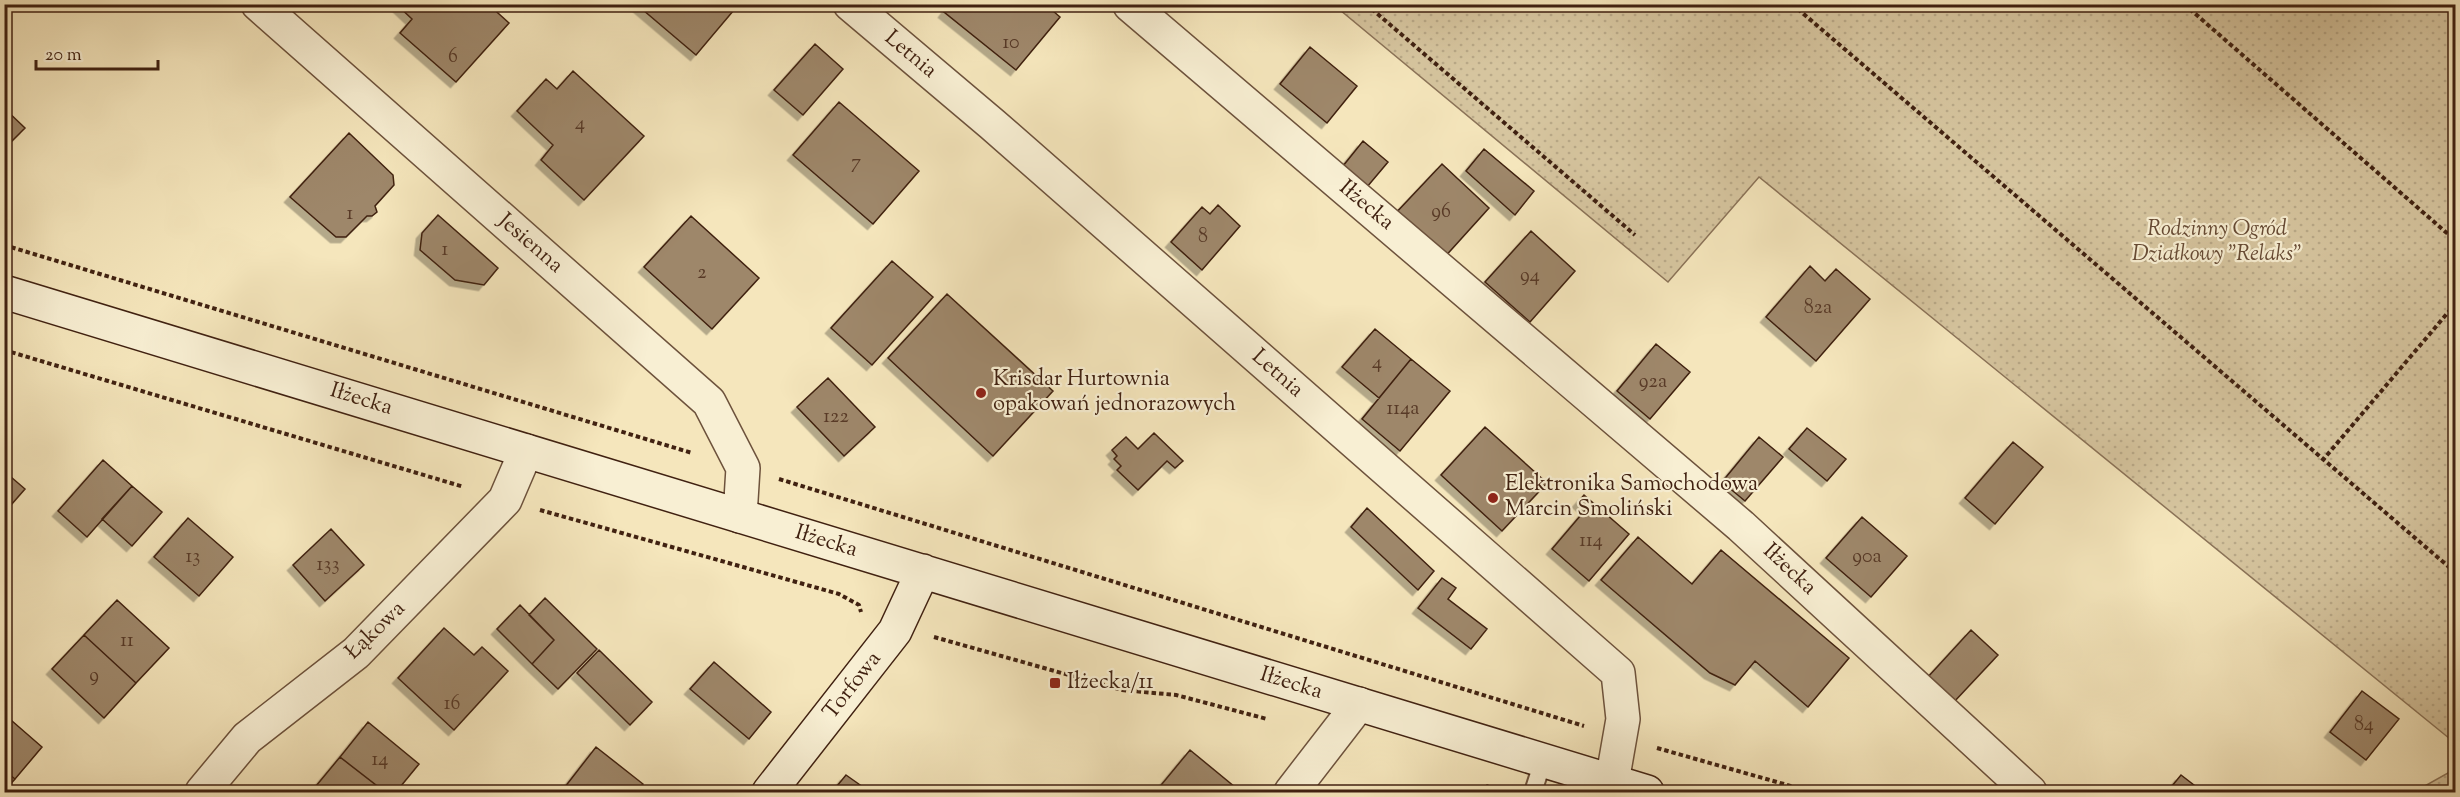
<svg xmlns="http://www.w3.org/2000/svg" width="2460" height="797" font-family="'Sorts Mill Goudy',serif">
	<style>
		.grass { fill: url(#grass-dots); stroke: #8b7358; stroke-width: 1.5 }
		.building { fill: #9e876a; stroke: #402111; stroke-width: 1.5; filter: url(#shadow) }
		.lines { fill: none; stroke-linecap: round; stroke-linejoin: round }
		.lane-casing { stroke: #6d523c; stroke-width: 20 }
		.street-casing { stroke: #6d523c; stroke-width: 36 }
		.secondary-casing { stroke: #402111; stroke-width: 36 }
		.path { stroke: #402111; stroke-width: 4; stroke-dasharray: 4.5 3; stroke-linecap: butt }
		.lane { stroke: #f8efd3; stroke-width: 16 }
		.street { stroke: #f8efd3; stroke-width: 33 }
		.secondary { stroke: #f8efd3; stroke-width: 33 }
		.poi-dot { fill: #8f2418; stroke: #f8efd3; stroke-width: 2 }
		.labels { text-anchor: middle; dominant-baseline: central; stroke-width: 4.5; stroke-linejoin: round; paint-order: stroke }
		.number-label { font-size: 20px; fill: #583a27 }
		.street-label { font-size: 22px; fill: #402111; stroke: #f8efd3 }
		.park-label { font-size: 22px; font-style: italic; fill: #664a34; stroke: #f8efd3 }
		.poi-label { font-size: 22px; fill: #402111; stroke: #f8efd3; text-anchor: start }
	</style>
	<defs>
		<pattern id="grass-dots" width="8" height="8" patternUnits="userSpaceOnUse" patternTransform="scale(1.5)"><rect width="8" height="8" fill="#d6c59f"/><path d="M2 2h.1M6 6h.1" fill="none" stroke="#b9a988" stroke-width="1.8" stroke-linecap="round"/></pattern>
		<filter id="shadow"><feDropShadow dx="-5.5" dy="5.5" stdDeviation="0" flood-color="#0004"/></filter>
	</defs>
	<rect width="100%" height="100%" fill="#f5e6bc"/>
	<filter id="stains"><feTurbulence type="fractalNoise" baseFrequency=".00333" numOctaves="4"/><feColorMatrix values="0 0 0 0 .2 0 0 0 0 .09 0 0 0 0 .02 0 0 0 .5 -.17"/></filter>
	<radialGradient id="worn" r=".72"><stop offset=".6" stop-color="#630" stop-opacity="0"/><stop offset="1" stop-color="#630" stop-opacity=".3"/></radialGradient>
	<!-- grass -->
	<path class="grass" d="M1334 5H2455V743L1759 177 1668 282Z
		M2455 769V792H2414Z"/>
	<!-- building -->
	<path class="building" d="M396 4H488L509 23 456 82 400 33 412 19Z
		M636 4H739L696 55Z
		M950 4H1045L1060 17 1016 70 944 12Z
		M815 44 843 69 803 115 774 90Z
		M1310 47 1357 86 1327 123 1280 84Z
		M573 71 644 136 584 200 541 160 553 145 517 111 546 79 557 89Z
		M839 102 919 171 873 224 793 155Z
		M4 108 25 128 5 148 4 147Z
		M349 133 393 175 394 185 375 206 377 212 372 216H367L346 237H336L290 197Z
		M1363 141 1388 162 1367 187 1343 166Z
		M1484 149 1534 191 1515 215 1466 171Z
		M1442 164 1489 208 1442 260 1393 216Z
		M1218 205 1240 226 1202 270 1171 242 1202 207 1210 214Z
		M438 215 498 268 484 285 455 280 420 250 422 233Z
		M691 216 759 278 712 329 644 267Z
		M1531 231 1575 271 1530 322 1485 282Z
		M892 261 933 297 872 365 831 328Z
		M1810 266 1825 281 1836 269 1870 299 1816 361 1766 317Z
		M947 294 1053 391 993 456 888 358Z
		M1375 329 1411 359 1379 398 1342 367Z
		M1656 344 1690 372 1650 419 1617 391Z
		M1411 359 1450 391 1400 451 1362 419Z
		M828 378 875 427 844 456 797 407Z
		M1485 427 1547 483 1502 531 1441 475Z
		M1807 428 1846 459 1827 481 1789 449Z
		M1154 433 1183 461 1175 468 1167 461 1138 490 1117 470 1121 466 1114 459 1117 456 1112 450 1126 437 1138 449Z
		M1759 437 1783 457 1745 501 1722 482Z
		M2013 442 2043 467 1995 524 1965 498Z
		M103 460 132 486 87 537 58 511Z
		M4 471 25 489 4 513Z
		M132 486 162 512 132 546 102 519Z
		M1584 495 1629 534 1589 581 1552 549 1586 509 1578 502Z
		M1367 508 1434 571 1418 590 1351 527Z
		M1862 517 1907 556 1871 597 1826 558Z
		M188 518 233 557 199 596 154 557Z
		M331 529 364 565 325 601 293 565Z
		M1638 537 1692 584 1721 550 1849 658 1808 707 1755 661 1735 685 1710 673 1601 580Z
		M1442 578 1456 588 1448 599 1487 629 1471 649 1418 608Z
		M545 598 597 649 558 689 532 664 554 640 529 615Z
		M117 600 169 648 136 683 84 635Z
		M520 605 554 640 532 664 497 629Z
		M444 628 474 655 482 647 508 671 454 730 398 678Z
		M1971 630 1998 655 1953 703 1927 678Z
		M84 635 136 683 104 718 52 669Z
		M599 650 652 702 630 725 577 673Z
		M714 662 771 712 749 739 690 689Z
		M2362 691 2399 719 2366 760 2330 732Z
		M4 714 42 747 15 779 4 770Z
		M368 722 419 764 396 792H385L340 757Z
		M596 747 643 784 636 792H561Z
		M1190 750 1241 792H1161L1157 790Z
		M340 757 385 792H311Z
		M4 770 15 779 4 791Z
		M846 775 870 792H832Z
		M2181 775 2203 792H2167Z"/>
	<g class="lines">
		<!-- lane casing -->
		<g class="lane-casing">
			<path id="lane" d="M1533 792 1543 761"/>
		</g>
		<!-- street casing -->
		<g class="street-casing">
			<path id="street" d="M258 4 709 402 743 468 740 516
				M850 4 992 124 1618 673 1623 719 1612 782
				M1130 5 1741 526 2030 792
				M202 792 247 738 356 653 505 500 526 451
				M1291 792 1359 704"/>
		</g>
		<!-- secondary casing -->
		<g class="secondary-casing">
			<path id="secondary" d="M4 292 1647 792
				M769 792 895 631 923 571"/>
		</g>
		<!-- path -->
		<path class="path" d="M1366 4 1635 235
			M1792 4 2456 573
			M2184 4 2456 241
			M4 245 692 453
			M4 350 464 487
			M2322 461 2456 303
			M779 479 1584 726
			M540 510 839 594 859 605 861 612
			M934 637 1122 690 1176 695 1267 719
			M1657 748 1812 792
			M1486 786 1505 792"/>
		<!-- lane -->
		<use href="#lane" class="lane"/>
		<!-- street -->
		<use href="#street" class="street"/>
		<!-- secondary -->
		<use href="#secondary" class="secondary"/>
	</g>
	<!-- markers -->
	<g class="poi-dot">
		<circle cx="981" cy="393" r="6"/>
		<circle cx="1493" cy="498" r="6"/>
		<rect x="1049" y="677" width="12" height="12" rx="3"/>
	</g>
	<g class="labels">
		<!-- number labels -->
		<g class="number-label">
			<text x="1011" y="43">10</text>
			<text x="453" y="57">6</text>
			<text x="580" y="124">4</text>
			<text x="856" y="163">7</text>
			<text x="1441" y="212">96</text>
			<text x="350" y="214">1</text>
			<text x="1203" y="237">8</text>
			<text x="445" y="250">1</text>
			<text x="702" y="273">2</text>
			<text x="1530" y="276">94</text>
			<text x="1818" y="308">82a</text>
			<text x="1377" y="363">4</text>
			<text x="1653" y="382">92a</text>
			<text x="1403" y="409">114a</text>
			<text x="836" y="417">122</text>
			<text x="1591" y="541">114</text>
			<text x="193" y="557">13</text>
			<text x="1867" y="557">90a</text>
			<text x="328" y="565">133</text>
			<text x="127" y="641">11</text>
			<text x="94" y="676">9</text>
			<text x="452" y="704">16</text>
			<text x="2364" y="725">84</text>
			<text x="380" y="760">14</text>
		</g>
		<!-- street labels -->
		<g class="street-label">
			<text transform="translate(910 55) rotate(40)">Letnia</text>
			<text transform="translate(1366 206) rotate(40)">Iłżecka</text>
			<text transform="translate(530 244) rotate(41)">Jesienna</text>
			<text transform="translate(1277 374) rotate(41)">Letnia</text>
			<text transform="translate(361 400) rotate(17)">Iłżecka</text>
			<text transform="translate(826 542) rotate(17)">Iłżecka</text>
			<text transform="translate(1789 570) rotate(43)">Iłżecka</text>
			<text transform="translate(376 631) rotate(-44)">Łąkowa</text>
			<text transform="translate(1291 684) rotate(17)">Iłżecka</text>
			<text transform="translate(853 686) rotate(-52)">Torfowa</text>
		</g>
		<!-- park labels -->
		<g class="park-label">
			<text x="2217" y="230">Rodzinny Ogród<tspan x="2217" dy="25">Działkowy "Relaks"</tspan></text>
		</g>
		<!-- poi labels -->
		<g class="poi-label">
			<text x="993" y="380">Krisdar Hurtownia<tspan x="993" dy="25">opakowań jednorazowych</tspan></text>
			<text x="1505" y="485">Elektronika Samochodowa<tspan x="1505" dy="25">Marcin Smoliński</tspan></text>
			<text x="1067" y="683">Iłżecka/11</text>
		</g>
	</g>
	<!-- margin -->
	<rect width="2460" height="797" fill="none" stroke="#f5e6bc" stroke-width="24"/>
	<rect x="6" y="6" width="2448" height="785" fill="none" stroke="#402111" stroke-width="3"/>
	<rect x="12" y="12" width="2436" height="773" fill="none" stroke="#402111" stroke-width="1.5"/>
	<!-- scale -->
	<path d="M36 60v9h122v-9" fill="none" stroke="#402111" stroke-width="3"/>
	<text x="45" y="60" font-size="18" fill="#402111" stroke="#f8efd3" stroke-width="4.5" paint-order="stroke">20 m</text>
	<rect width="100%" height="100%" filter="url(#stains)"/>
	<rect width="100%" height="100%" fill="url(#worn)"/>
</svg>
